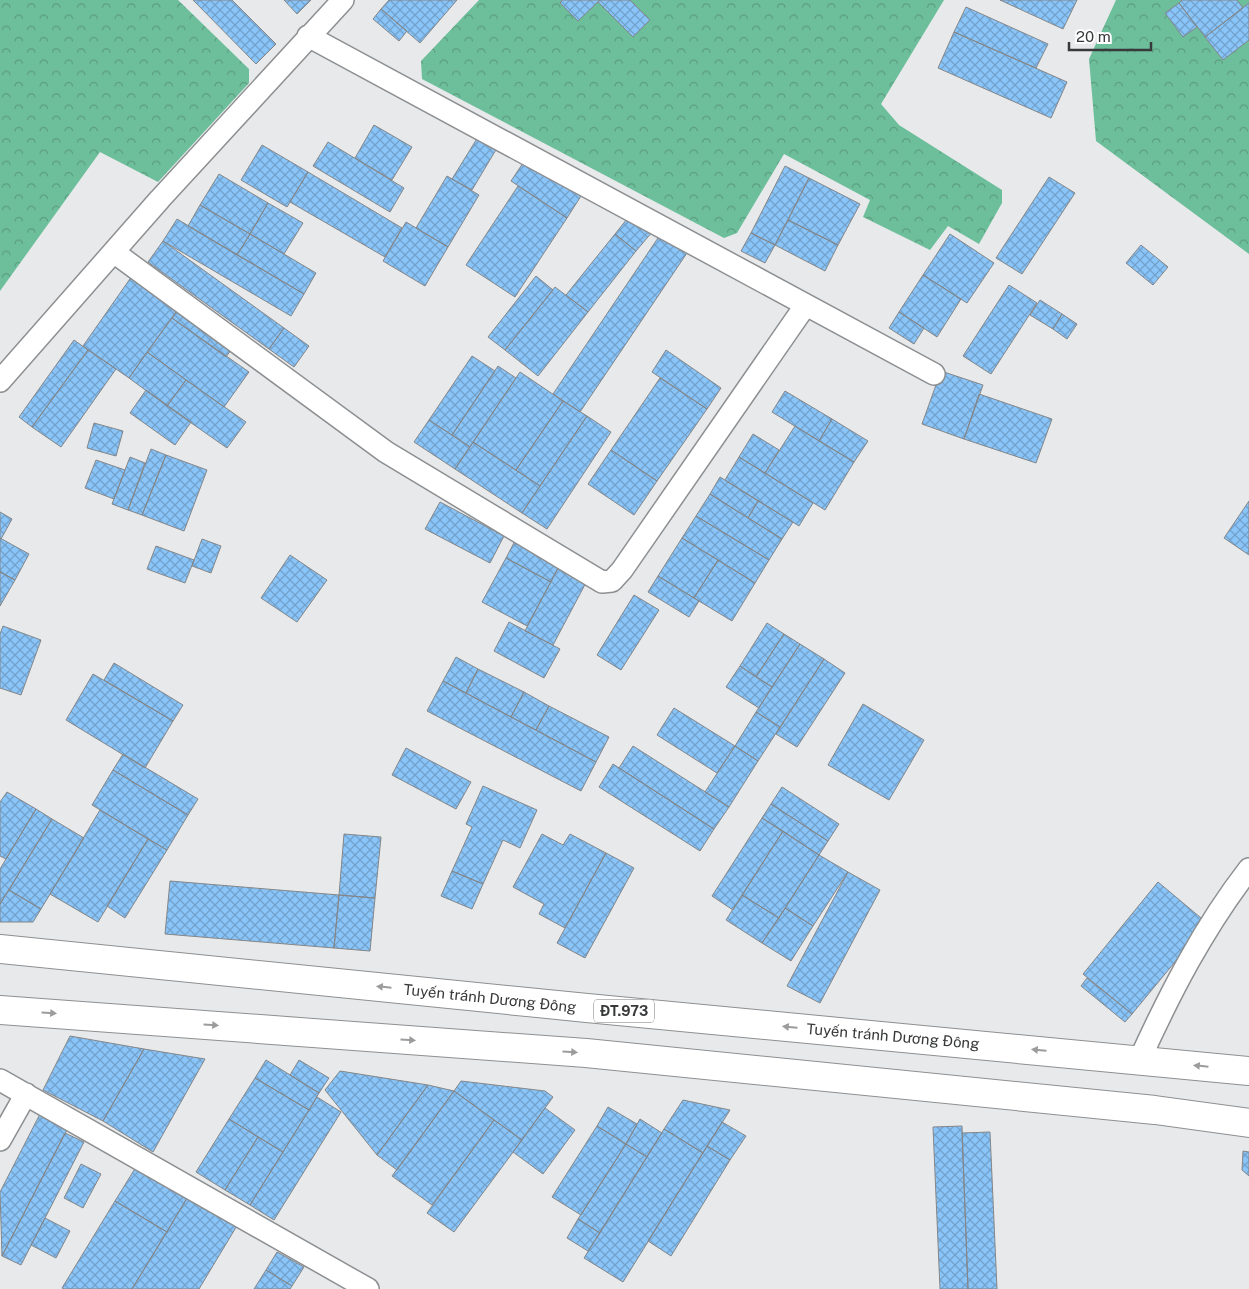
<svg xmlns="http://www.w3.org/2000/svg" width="1249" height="1289" font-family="'Public Sans',sans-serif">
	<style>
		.forest { fill: url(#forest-crowns) }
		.building { fill: url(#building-cross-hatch); stroke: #848688 }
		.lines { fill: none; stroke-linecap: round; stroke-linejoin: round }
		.minor-casing { stroke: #8d8f91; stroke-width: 24 }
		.primary-casing { stroke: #8d8f91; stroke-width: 30 }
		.minor { stroke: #fff; stroke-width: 21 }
		.primary { stroke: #fff; stroke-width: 28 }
		.oneway { fill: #9c9c9c }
		.labels { text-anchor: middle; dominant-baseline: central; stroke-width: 4.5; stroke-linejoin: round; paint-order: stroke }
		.shield { fill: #fff; stroke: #747475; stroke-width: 1 }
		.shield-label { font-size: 14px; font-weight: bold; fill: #38393a }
		.street-label { font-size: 15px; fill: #38393a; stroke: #fff }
	</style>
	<defs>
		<pattern id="forest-crowns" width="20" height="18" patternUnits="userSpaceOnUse" patternTransform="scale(1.25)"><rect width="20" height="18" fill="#6dbf9b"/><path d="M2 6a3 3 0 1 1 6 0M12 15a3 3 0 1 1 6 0" fill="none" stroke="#5b9c7f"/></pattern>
		<pattern id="building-cross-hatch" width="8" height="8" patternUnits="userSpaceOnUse" patternTransform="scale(1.25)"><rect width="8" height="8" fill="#8ac5fa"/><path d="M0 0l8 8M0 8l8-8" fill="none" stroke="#72a1cb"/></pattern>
	</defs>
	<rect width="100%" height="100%" fill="#e7e9eb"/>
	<!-- forest -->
	<path class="forest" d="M0 0H178L249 69V83L158 182 100 152 0 291Z
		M479 0H944L881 104 899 125 1002 190V203L979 244 948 226 930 250 863 217 870 200 784 154 737 233 724 238 422 79 421 61Z
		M1116 0H1249V254L1096 141 1089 59Z"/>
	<!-- building -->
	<path class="building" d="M193 0H232L276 44 256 64Z
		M284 0H311L297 14Z
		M389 0H457L420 43 381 9Z
		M562 0H600L578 21 560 3Z
		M600 0H630L650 20 633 37 598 2Z
		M1000 0H1077L1063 29Z
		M1182 0H1237L1243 8 1205 37 1179 3Z
		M1179 3 1197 27 1183 37 1165 13Z
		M1249 3V40L1223 60 1205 37Z
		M966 7 1048 44 1036 68 954 32Z
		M381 9 407 31 399 41 373 19Z
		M954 32 1067 82 1051 118 938 68Z
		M374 125 412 147 392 180 355 158Z
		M478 137 497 148 472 190 452 179Z
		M328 142 404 188 390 212 313 166Z
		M262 145 308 172 287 207 241 180Z
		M525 160 581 196 567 218 511 181Z
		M785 166 809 178 775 245 751 233Z
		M308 172 402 228 385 257 290 202Z
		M219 174 268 203 250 234 200 205Z
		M447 176 479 195 448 247 416 228Z
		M1049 177 1075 193 1022 274 996 258Z
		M809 178 860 204 838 245 788 220Z
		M518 186 567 218 515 297 466 265Z
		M268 203 303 223 284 254 250 234Z
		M200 205 250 234 237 255 188 226Z
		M631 214 653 231 636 251 615 234Z
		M177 219 304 294 291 316 163 241Z
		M788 220 838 245 825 271 775 245Z
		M406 222 448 247 425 286 383 261Z
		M662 232 689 250 580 412 553 394Z
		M751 233 775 245 765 263 741 251Z
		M250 234 316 273 304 294 237 255Z
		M615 234 636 251 588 312 566 295Z
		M950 234 994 263 967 303 923 275Z
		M163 241 284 328 269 349 148 262Z
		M1141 245 1168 267 1153 285 1126 263Z
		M923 275 961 299 937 337 899 312Z
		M132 276 178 309 129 378 83 346Z
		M536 276 553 290 505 350 488 337Z
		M1009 285 1037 303 991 374 963 356Z
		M555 287 588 312 538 376 505 350Z
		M1040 300 1062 314 1053 329 1030 315Z
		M178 309 233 347 226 357 172 318Z
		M899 312 924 328 914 344 889 328Z
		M1062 314 1077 324 1067 339 1053 329Z
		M172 318 249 372 224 407 147 352Z
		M284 328 309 346 294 367 269 349Z
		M74 340 88 350 32 427 19 417Z
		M88 350 116 369 61 447 32 427Z
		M666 350 721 388 707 409 652 372Z
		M147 352 186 380 167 406 129 378Z
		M472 356 495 371 452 435 429 420Z
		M498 366 516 378 470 447 452 435Z
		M941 371 983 385 964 439 922 424Z
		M520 372 563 401 516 470 473 442Z
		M660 378 707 409 657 481 611 450Z
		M186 380 246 422 227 448 167 406Z
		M146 390 191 422 175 445 130 413Z
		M785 391 832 419 819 441 772 412Z
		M979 394 1052 419 1036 463 964 439Z
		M563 401 587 416 540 486 516 470Z
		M587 416 611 432 547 529 522 513Z
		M832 419 868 441 854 462 819 441Z
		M429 420 470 447 455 469 414 442Z
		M94 423 123 431 116 456 87 448Z
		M795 426 854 462 825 510 765 473Z
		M753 434 779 450 765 473 739 457Z
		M473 442 540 486 522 513 455 469Z
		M151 449 166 455 142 515 128 510Z
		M611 450 657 481 634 515 588 484Z
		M166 455 207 470 184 531 142 515Z
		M130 457 145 463 128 510 112 504Z
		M739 457 813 503 799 526 725 480Z
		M96 460 125 470 114 499 85 488Z
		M720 477 758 501 748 518 710 494Z
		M710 494 782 539 769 560 696 516Z
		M758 501 793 522 782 539 748 518Z
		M1249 501V555L1224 538Z
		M440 502 504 536 490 563 425 529Z
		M0 512 12 519 1 539 0 538Z
		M696 516 769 560 755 583 682 538Z
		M0 538 29 554 15 580 0 572Z
		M682 538 718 560 694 598 658 576Z
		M202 539 221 546 211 573 192 566Z
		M516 539 561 562 551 582 506 558Z
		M156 546 194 560 185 583 147 569Z
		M290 555 327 580 297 622 261 598Z
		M506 558 551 582 527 626 482 602Z
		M718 560 755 583 732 621 694 598Z
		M561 562 589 577 553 645 525 631Z
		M0 572 15 580 0 606Z
		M658 576 699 601 689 617 648 592Z
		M634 595 659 610 621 670 597 655Z
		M509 622 560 649 544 678 494 651Z
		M767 623 784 634 756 677 740 666Z
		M3 626 41 640 21 695 0 688V634Z
		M784 634 800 644 772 687 756 677Z
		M800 644 824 659 780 727 756 712Z
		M456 657 478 669 466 693 443 681Z
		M824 659 845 673 797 747 776 734Z
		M114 663 183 705 173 721 104 680Z
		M740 666 772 687 759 708 726 687Z
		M478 669 524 692 511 717 466 693Z
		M93 674 173 721 145 768 66 720Z
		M443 681 596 762 581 791 427 711Z
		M524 692 549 706 536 730 511 717Z
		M863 704 924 740 889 800 828 765Z
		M549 706 609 737 596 762 536 730Z
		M674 708 735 746 717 773 657 735Z
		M756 712 780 727 758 761 735 746Z
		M633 746 729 807 714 829 619 768Z
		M735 746 758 761 729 807 705 792Z
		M406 748 471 782 456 809 392 775Z
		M123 754 198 799 188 815 113 770Z
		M613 764 714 829 700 851 599 787Z
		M113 770 188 815 167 850 92 805Z
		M483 786 537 810 520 848 503 840 483 884 452 871 472 827 466 824Z
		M782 787 839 824 828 841 771 804Z
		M7 792 36 809 6 859 0 856V802Z
		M771 804 828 841 819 855 762 818Z
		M36 809 52 819 0 904V869Z
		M100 810 148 839 98 922 50 894Z
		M762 818 783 831 733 910 712 896Z
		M52 819 84 838 41 909 9 890Z
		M783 831 819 855 779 918 742 895Z
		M344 834 381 837 375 898 339 895Z
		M542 834 563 845 570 834 606 853 565 928 539 914 544 904 513 887Z
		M148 839 167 850 125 918 107 906Z
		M606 853 634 868 585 958 557 943Z
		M819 855 848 872 813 926 785 908Z
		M452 871 483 884 472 909 441 896Z
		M848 872 880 890 820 1003 787 986Z
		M170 881 339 895 334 948 165 934Z
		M1158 882 1207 923 1132 1014 1083 974Z
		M9 890 41 909 33 922H0V904Z
		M339 895 375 898 370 951 334 948Z
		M742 895 779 918 762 943 726 920Z
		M785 908 813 926 791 961 762 943Z
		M1087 978 1132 1014 1125 1022 1081 986Z
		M70 1036 144 1049 103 1121 43 1090Z
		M144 1049 205 1059 153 1152 103 1121Z
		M266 1060 319 1093 309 1110 255 1078Z
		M299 1060 329 1078 319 1093 290 1075Z
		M340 1071 428 1085 377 1155 325 1090Z
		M255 1078 309 1110 283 1152 229 1119Z
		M461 1081 545 1091 553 1097 522 1140 454 1091Z
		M428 1085 454 1091 397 1170 377 1155Z
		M454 1091 494 1120 432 1205 392 1176Z
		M317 1097 341 1112 274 1220 250 1205Z
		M683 1100 730 1110 703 1153 664 1129Z
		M608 1107 637 1124 626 1144 597 1126Z
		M545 1108 575 1130 543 1174 513 1152Z
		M40 1114 68 1128 2 1256 0 1192Z
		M229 1119 258 1137 225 1190 196 1172Z
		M640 1119 662 1133 647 1157 626 1144Z
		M494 1120 522 1140 454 1232 427 1213Z
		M722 1122 746 1136 730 1160 707 1146Z
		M597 1126 626 1144 581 1215 552 1197Z
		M962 1126 968 1289H940L933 1127Z
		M664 1129 703 1153 623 1282 584 1258Z
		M990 1132 997 1289H968L962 1133Z
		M65 1133 84 1142 21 1265 2 1256Z
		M258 1137 283 1152 250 1205 225 1190Z
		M626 1144 647 1157 600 1233 578 1219Z
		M707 1146 730 1160 671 1256 648 1241Z
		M1243 1151 1249 1152V1176L1242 1170Z
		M81 1164 101 1174 83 1208 64 1198Z
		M136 1167 187 1198 167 1232 115 1201Z
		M189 1195 238 1224 199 1289H132Z
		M115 1201 167 1232 132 1289H64L62 1288Z
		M45 1218 70 1231 56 1258 31 1245Z
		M578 1219 600 1233 588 1251 567 1238Z
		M277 1252 304 1267 292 1286 266 1270Z
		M266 1270 292 1286 290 1289H254Z"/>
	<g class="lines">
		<!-- minor casing -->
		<g class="minor-casing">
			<path id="minor" d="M308 36 934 374
				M115 253 386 452 602 582 612 581 622 570 805 306
				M0 381 160 199 343 0
				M1140 1059C1170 993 1204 927 1249 869
				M0 1080 368 1289
				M0 1140 26 1094"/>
		</g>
		<!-- primary casing -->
		<g class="primary-casing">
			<path id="primary" d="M0 949 587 1008 1249 1071
				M0 1010 586 1053 1155 1110 1249 1123"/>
		</g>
		<!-- minor -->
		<use href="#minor" class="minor"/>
		<!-- primary -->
		<use href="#primary" class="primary"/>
	</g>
	<!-- one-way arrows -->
	<defs><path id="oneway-solid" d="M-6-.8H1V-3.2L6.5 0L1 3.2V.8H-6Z" transform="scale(1.25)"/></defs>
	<g class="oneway">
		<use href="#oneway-solid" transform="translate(384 987) rotate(-174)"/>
		<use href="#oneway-solid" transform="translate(49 1013) rotate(4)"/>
		<use href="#oneway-solid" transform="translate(211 1025) rotate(4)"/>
		<use href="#oneway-solid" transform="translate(790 1027) rotate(-175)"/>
		<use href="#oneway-solid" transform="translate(408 1040) rotate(4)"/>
		<use href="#oneway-solid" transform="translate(1039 1050) rotate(-175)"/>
		<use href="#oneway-solid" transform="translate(570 1052) rotate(4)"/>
		<use href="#oneway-solid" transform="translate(1201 1066) rotate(-174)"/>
	</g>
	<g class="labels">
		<!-- shield labels -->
		<rect class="shield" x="594" y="999.5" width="60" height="23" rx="4"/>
		<g class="shield-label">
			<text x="624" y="1011">ĐT.973</text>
		</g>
		<!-- street labels -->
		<g class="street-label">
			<text transform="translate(490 998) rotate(6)">Tuyến tránh Dương Đông</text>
			<text transform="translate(893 1036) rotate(5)">Tuyến tránh Dương Đông</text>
		</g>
	</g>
	<!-- scale -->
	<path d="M1069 42v8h82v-8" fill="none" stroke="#38393a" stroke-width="2.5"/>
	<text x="1076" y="42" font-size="15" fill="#38393a" stroke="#ffffff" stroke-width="4" paint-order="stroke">20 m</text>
</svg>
